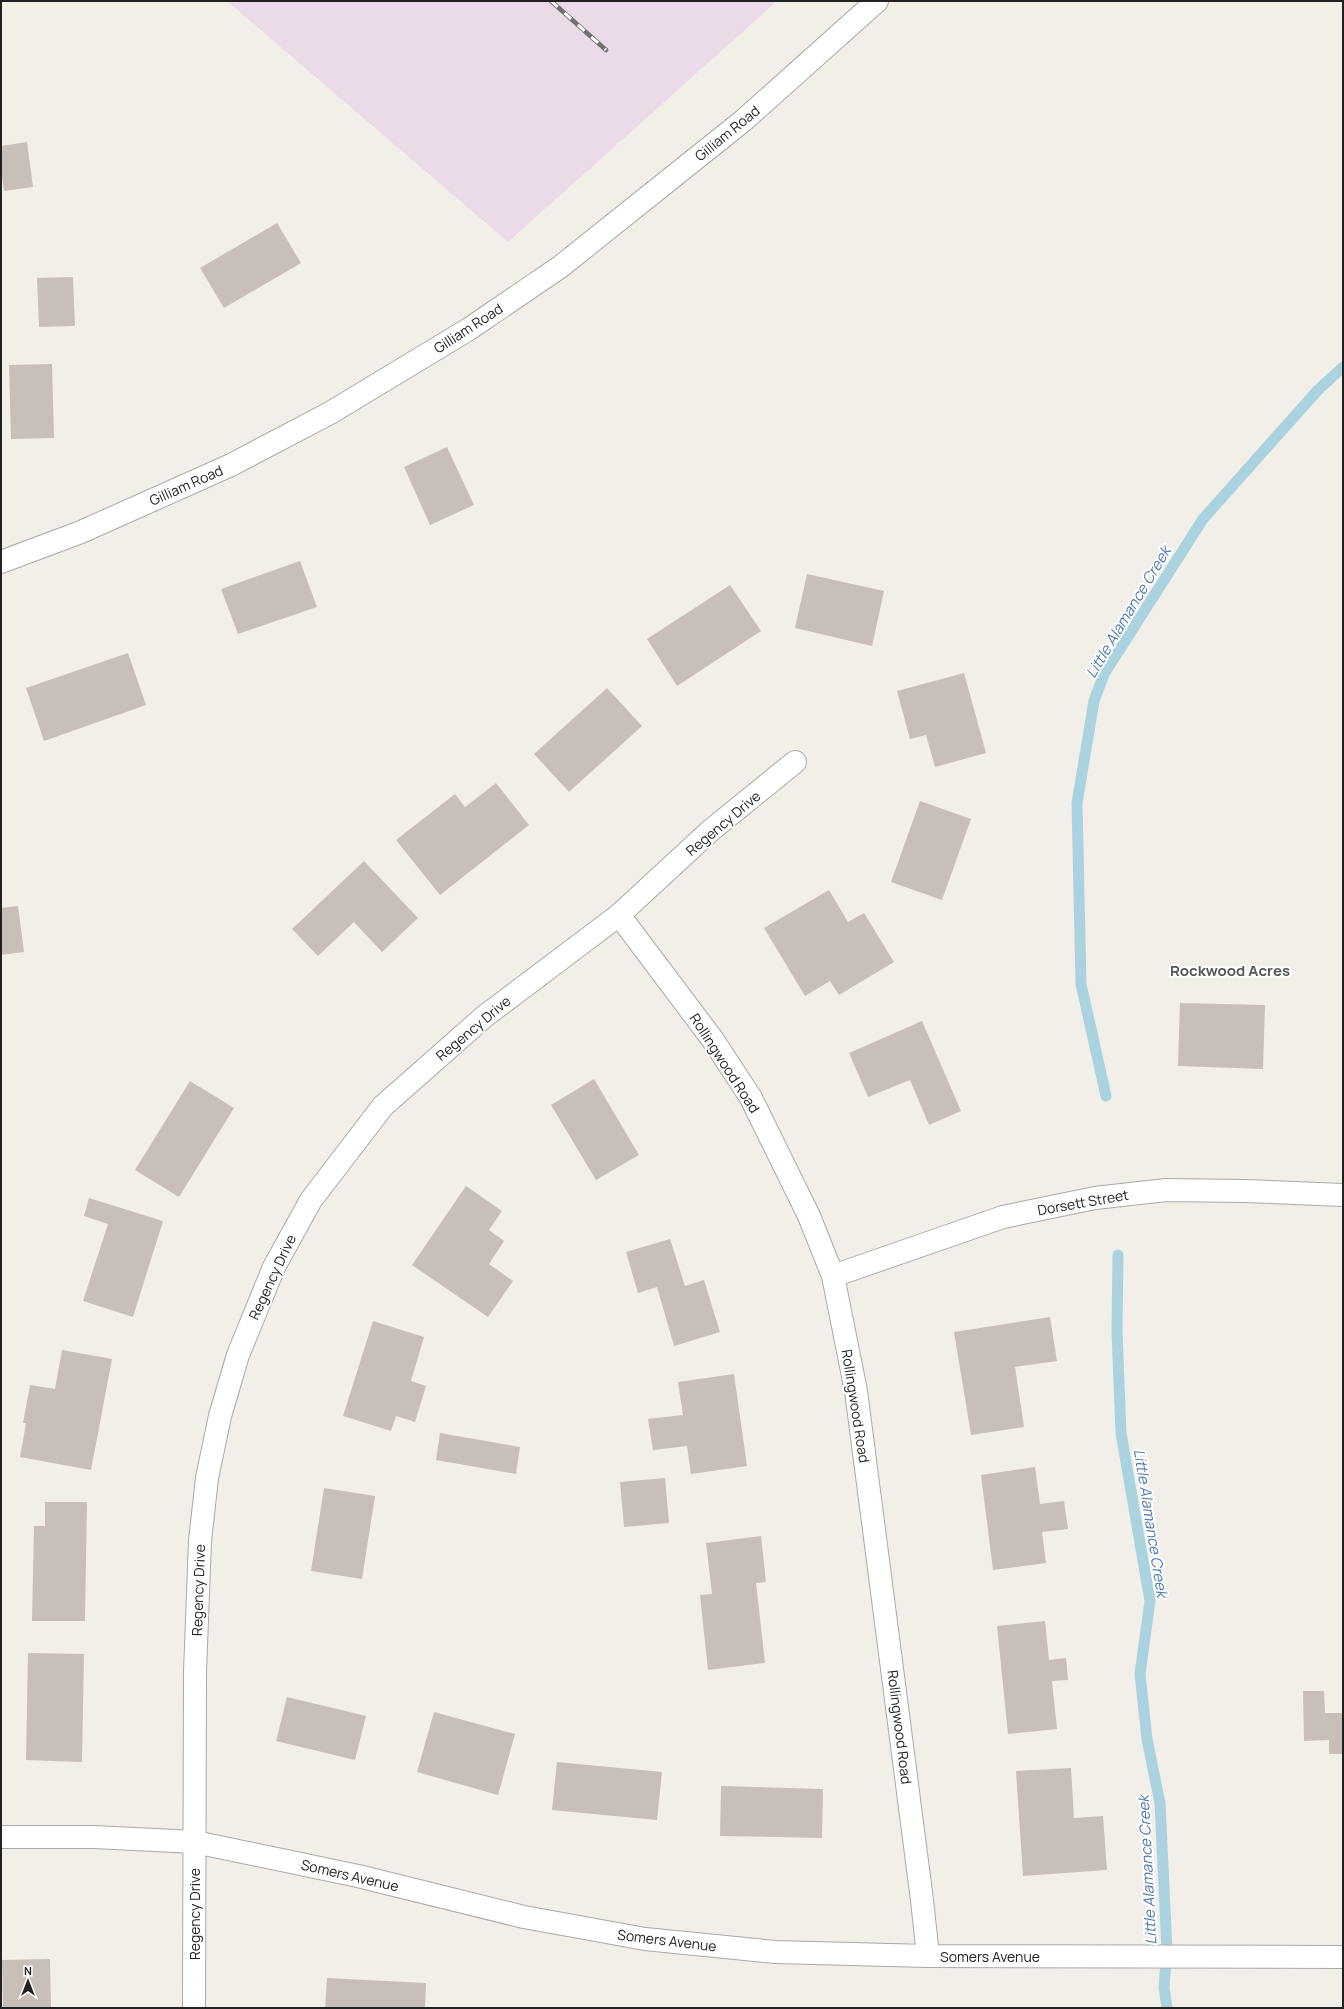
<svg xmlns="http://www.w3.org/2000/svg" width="1344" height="2009" font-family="Manrope,sans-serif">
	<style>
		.industrial { fill: #ebdbe8 }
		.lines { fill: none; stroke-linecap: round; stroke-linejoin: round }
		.stream { stroke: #aad3df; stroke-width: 11 }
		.building { fill: #c7bfb8 }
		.minor-casing { stroke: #a9a9a9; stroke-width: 24 }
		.minor { stroke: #fff; stroke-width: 22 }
		.rail-casing { stroke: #707070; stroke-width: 4.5 }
		.rail { stroke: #fff; stroke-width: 3; stroke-dasharray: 9; stroke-linecap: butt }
		.labels { text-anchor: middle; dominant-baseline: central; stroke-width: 4; stroke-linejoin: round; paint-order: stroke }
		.street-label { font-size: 14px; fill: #222; stroke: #fff }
		.water-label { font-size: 15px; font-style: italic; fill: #4a7aab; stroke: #fff }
		.neighbourhood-label { font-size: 15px; font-weight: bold; fill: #555; stroke: #fff }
	</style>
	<rect width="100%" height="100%" fill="#f2efe9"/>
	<!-- industrial -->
	<path class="industrial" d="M227 1H777L508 242Z"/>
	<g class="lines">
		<!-- stream -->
		<path class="stream" d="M1106 1096 1081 984 1077 803 1094 701 1104 674 1203 519 1318 390 1343 367
			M1118 1255 1117 1331 1121 1433 1150 1601 1140 1674 1147 1739 1160 1803 1167 1951 1164 1987 1167 2008"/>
	</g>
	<!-- building -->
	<path class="building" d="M27 142 33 187 4 191 1 170V146Z
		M277 223 301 263 224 308 200 268Z
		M73 277 75 326 39 327 37 278Z
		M52 364 54 438 11 439 9 365Z
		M447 447 474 505 430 525 404 467Z
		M300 561 317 607 238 634 221 589Z
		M807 574 884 591 872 646 795 628Z
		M730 585 761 631 677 686 647 639Z
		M128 653 146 705 44 741 26 688Z
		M964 673 986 753 935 767 926 735 910 739 897 691Z
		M607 688 642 726 569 792 534 754Z
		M496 783 529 825 440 895 396 840 455 794 465 807Z
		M920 801 971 819 942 900 891 882Z
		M364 861 418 918 382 952 354 922 318 956 292 929Z
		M829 890 848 922 864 913 894 962 839 995 830 981 805 996 764 928Z
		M18 906 24 952 1 955V908Z
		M1180 1003 1265 1005 1263 1069 1178 1066Z
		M922 1021 961 1111 929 1125 910 1080 868 1097 849 1053Z
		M594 1079 639 1155 596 1180 551 1105Z
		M190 1081 234 1108 179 1197 135 1170Z
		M466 1186 502 1211 489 1230 504 1241 489 1264 513 1281 488 1317 412 1265Z
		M89 1198 163 1221 133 1317 83 1301 108 1224 84 1216Z
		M670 1239 685 1286 704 1280 720 1332 674 1346 657 1287 638 1293 626 1252Z
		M1050 1317 1057 1361 1015 1367 1024 1427 971 1435 954 1332Z
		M373 1321 424 1337 411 1381 426 1386 415 1422 396 1416 391 1431 343 1416Z
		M62 1350 112 1359 91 1470 20 1457 26 1423H23L30 1385 55 1389Z
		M734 1374 747 1466 691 1474 687 1446 653 1450 648 1419 683 1415 678 1382Z
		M440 1433 520 1447 516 1474 436 1460Z
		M1035 1467 1040 1504 1064 1501 1068 1529 1042 1532 1046 1563 993 1570 981 1475Z
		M665 1478 669 1523 624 1527 620 1482Z
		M324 1488 375 1496 362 1579 311 1571Z
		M45 1502H87L85 1621H32L34 1526H45Z
		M761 1536 766 1582 756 1583 765 1663 708 1670 700 1595 712 1594 706 1543Z
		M1045 1621 1049 1660 1066 1658 1068 1680 1052 1681 1057 1729 1008 1734 997 1626Z
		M28 1653 84 1654 82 1762 26 1760Z
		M1303 1691H1324L1325 1713H1343V1754H1329V1740L1304 1741Z
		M287 1697 366 1716 355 1760 276 1741Z
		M434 1712 515 1734 498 1795 417 1772Z
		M557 1762 662 1772 657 1820 552 1810Z
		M1071 1768 1074 1818 1103 1816 1107 1870 1023 1876 1016 1771Z
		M721 1786 823 1789 822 1838 720 1836Z
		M50 1959 51 2008H3L2 1960Z
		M327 1978 426 1983 425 2008H325Z"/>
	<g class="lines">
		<!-- minor casing -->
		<g class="minor-casing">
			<path id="minor" d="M1 562 81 532 231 465 330 413 469 329 560 267 744 120 877 1
				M619 915 713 1040 751 1098 809 1216 833 1276 856 1391 922 1900 928 1956
				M833 1276 1003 1217 1095 1198 1166 1190 1245 1191 1343 1195
				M1 1837H94L195 1842 358 1876 524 1917 645 1939 775 1952 928 1956 1343 1957
				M194 2008 195 1672 200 1541 207 1478 220 1416 238 1355 274 1267 311 1200 383 1106 485 1016 619 915 710 831 795 762"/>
		</g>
		<!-- minor -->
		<use href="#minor" class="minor"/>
		<!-- rail casing -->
		<g class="rail-casing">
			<path id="rail" d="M551 1 606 50"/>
		</g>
		<!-- rail -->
		<use href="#rail" class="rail"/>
	</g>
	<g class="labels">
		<!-- street labels -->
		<g class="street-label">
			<text transform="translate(727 133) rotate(-39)">Gilliam Road</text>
			<text transform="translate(468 328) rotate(-33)">Gilliam Road</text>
			<text transform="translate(186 485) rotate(-24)">Gilliam Road</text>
			<text transform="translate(723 823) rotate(-40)">Regency Drive</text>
			<text transform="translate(473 1028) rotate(-40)">Regency Drive</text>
			<text transform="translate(725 1063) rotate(57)">Rollingwood Road</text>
			<text transform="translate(1083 1202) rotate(-10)">Dorsett Street</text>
			<text transform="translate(272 1277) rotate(-65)">Regency Drive</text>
			<text transform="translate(856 1406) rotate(81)">Rollingwood Road</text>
			<text transform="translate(198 1590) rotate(-88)">Regency Drive</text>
			<text transform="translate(900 1727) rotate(83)">Rollingwood Road</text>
			<text transform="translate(350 1875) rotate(13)">Somers Avenue</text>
			<text transform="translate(194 1914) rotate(-90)">Regency Drive</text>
			<text transform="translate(667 1940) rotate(7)">Somers Avenue</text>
			<text x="990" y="1956">Somers Avenue</text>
		</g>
		<!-- water labels -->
		<g class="water-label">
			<text transform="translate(1128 612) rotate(-59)">Little Alamance Creek</text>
			<text transform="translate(1151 1523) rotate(81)">Little Alamance Creek</text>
			<text transform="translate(1147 1870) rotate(-93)">Little Alamance Creek</text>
		</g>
		<!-- neighbourhood labels -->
		<g class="neighbourhood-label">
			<text x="1230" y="970">Rockwood Acres</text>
		</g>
	</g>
	<!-- border -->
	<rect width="1344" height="2009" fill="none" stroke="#222222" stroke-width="4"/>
	<!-- north arrow -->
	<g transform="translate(28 1981)" stroke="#ffffff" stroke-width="3" paint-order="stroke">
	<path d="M0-3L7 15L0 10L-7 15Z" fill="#222222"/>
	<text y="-6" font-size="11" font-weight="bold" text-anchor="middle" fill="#222222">N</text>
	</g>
</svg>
